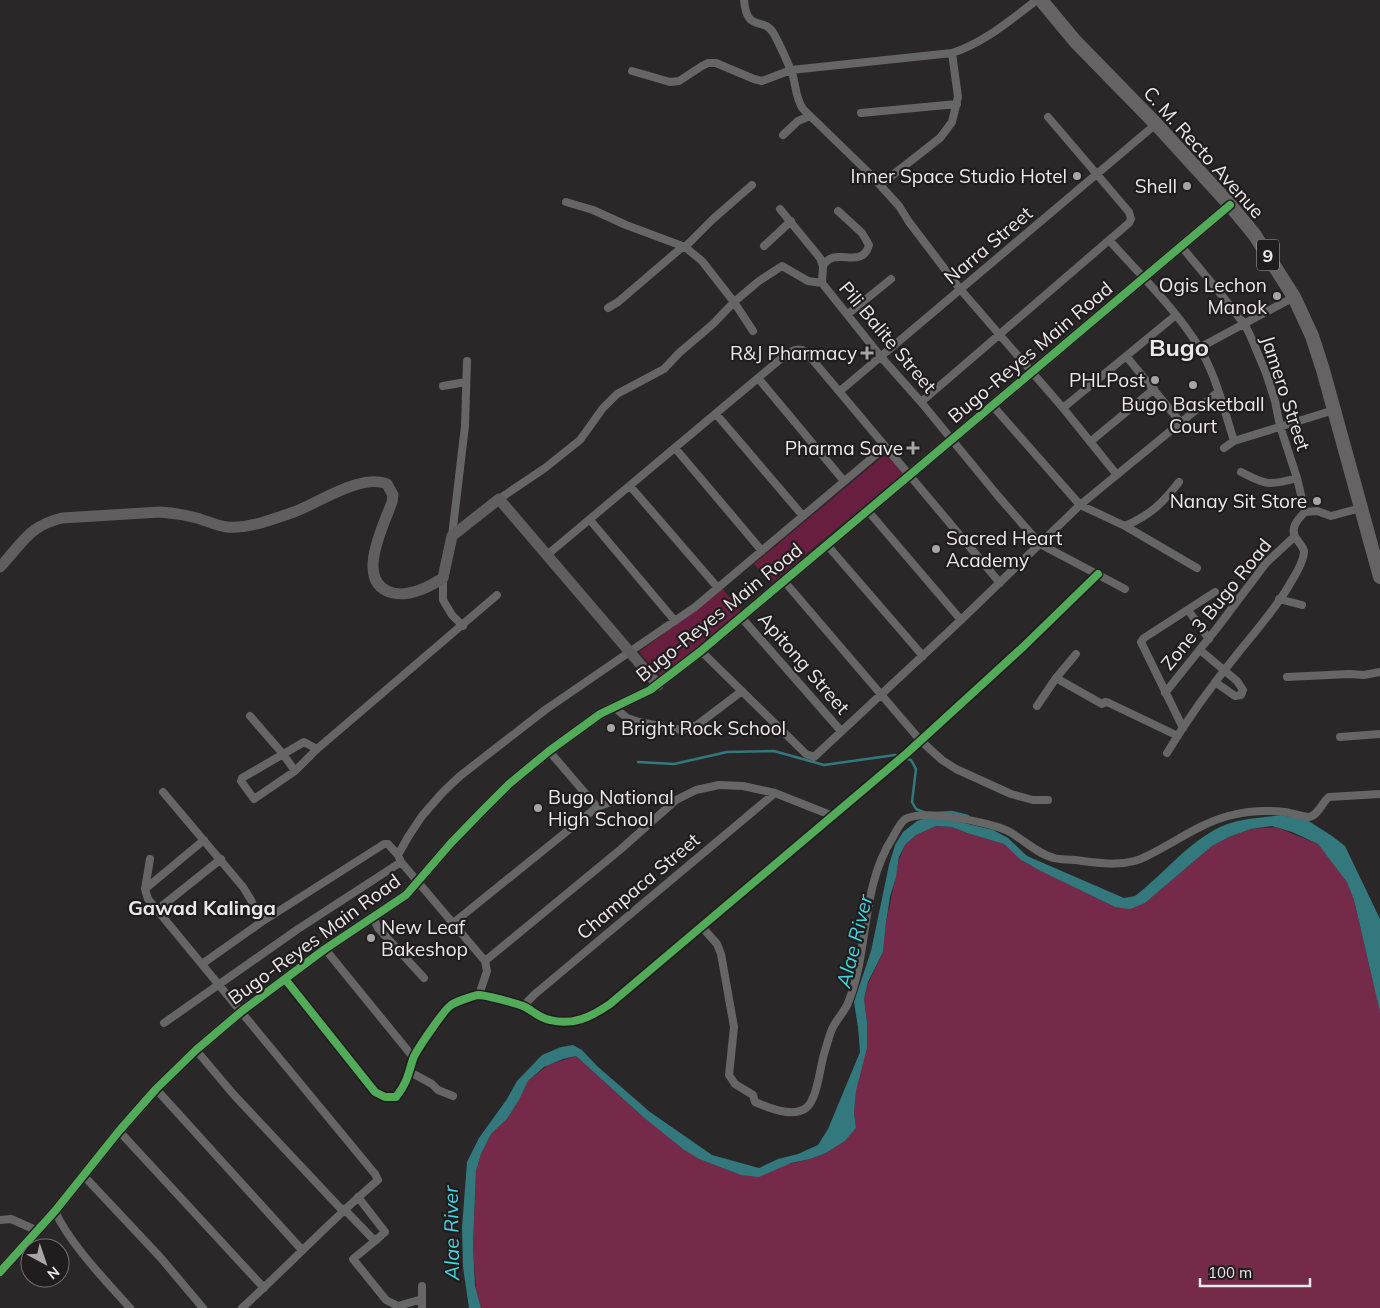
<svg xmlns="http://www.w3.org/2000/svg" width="1380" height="1308" font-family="Mulish,sans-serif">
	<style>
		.green { fill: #681f3f }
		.forest { fill: #752a49 }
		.water { fill: #32787d }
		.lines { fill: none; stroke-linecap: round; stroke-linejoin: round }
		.stream { stroke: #32787d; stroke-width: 2.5 }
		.street { stroke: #666; stroke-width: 8 }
		.secondary { stroke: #605e5f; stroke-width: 11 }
		.highway { stroke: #666364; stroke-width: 14 }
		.cycleway-casing { stroke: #211c1e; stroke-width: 11 }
		.cycleway { stroke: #51ab58; stroke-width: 8 }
		.poi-dot { fill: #a8a5a6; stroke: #211c1e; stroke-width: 2 }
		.labels { text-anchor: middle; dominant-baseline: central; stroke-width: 4.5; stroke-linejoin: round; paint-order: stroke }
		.shield { fill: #211c1e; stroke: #afacad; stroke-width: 1 }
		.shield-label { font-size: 18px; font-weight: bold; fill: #ece9ea }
		.street-label { font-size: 19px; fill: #ece9ea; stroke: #211c1e }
		.poi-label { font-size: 19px; fill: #ece9ea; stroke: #211c1e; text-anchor: end }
		.neighbourhood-label { font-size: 20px; font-weight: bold; fill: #ece9ea; stroke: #211c1e }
		.water-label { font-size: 20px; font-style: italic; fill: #3fd8e2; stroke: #211c1e }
		.district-label { font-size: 24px; font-weight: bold; fill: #ece9ea; stroke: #211c1e }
	</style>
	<rect width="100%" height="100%" fill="#2a2728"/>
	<!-- green -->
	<path class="green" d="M888 452 905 472 771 583 754 564Z
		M723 589 741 611 661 677 639 652Z"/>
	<!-- forest -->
	<path class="forest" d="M936 826 952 827 967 833 1004 844 1024 862 1115 907 1145 903 1212 846 1229 837 1251 829 1276 827 1318 844 1335 864 1349 885 1354 900 1380 1011V1308H481L476 1290 473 1245 476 1171 481 1154 491 1134 507 1119 519 1100 528 1081 548 1065 576 1056 642 1116 699 1159 741 1175 810 1159 826 1153 845 1141 856 1128 854 1113 856 1091 867 1022 864 999 868 984 883 952 886 923 899 860 905 845 916 835Z"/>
	<!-- water -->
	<path class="water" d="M1281 815 1307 820 1332 836 1345 846 1380 919V1012L1354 900 1347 882 1318 844 1292 832 1272 826 1251 829 1229 837 1212 846 1145 903 1130 909 1115 907 1041 871 1021 860 1004 844 967 833 952 827 936 826 916 835 905 845 899 857 896 877 890 897 886 923 883 952 868 982 864 999 867 1022V1048L856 1091 854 1113 856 1128 845 1141 826 1153 810 1159 791 1163 759 1177 741 1175 699 1159 683 1149 642 1116 576 1056 563 1059 544 1067 528 1081 519 1100 507 1119 491 1134 481 1154 476 1171 473 1245 475 1286 481 1308H469L463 1267 462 1228 467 1162 479 1138 507 1099 517 1081 542 1055 561 1047 573 1045 582 1050 597 1066 650 1112 712 1155 759 1168 778 1159 798 1154 818 1145 828 1129 860 1052 858 1027 854 1002 871 951 889 865 895 845 903 832 917 821 934 816 993 830 1008 838 1027 856 1124 898 1135 896C1164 874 1187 843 1220 827 1239 818 1261 818 1281 815Z"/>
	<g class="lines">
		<!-- stream -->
		<path class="stream" d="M904 758 911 760 916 769 912 802 916 809 926 813
			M638 762 674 764 727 752 774 751 824 765 895 755 899 756
			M939 813 952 812 968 816"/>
		<!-- street -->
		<path class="street" d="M744 0C747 34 763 15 774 34 781 47 788 63 793 76 796 88 796 99 803 109L870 174 899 206 909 222 960 289 1063 408 1117 475
			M632 71 670 82 679 81 702 66 708 63H716L754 79 762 81 791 70 952 53C984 43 1010 20 1037 0
			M861 113 957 104
			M783 135 798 121 810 116
			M880 185 940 138 952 122 958 97 952 53
			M566 202 593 210 626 225 685 247 702 261 734 302 753 331
			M780 209 820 258 823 266 822 283
			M1110 241C1140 275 1175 308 1199 347 1216 375 1224 410 1234 441L1334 410
			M764 246 791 221
			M1181 246 1220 293 1245 325 1250 335 1266 373 1275 401 1280 426 1297 478 1305 512
			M823 266C834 245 862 271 869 245L862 233 838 211
			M822 283 881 357 921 402 998 496 1040 544 1125 589
			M608 308 618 302 680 249 685 247 713 219 752 185
			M848 314 891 279
			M1199 348 1294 297
			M1126 356 1181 423
			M758 378 844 481
			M443 386 466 382
			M840 391 1156 124
			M921 402 1129 223 1131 219 1129 212 1048 117
			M992 405 1080 505 1125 526 1197 568
			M1063 408 1176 315
			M716 414 803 516
			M1090 442 1154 389
			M675 448 762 551
			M1224 448 1234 441
			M1241 472C1266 485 1269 486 1297 478
			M630 486 718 588
			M499 499 545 468 580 440 603 408 617 394 664 369 679 353 713 324 734 302 759 281 782 266 808 281 822 283
			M868 511 961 620
			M590 520 675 621
			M1125 526C1150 515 1162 504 1179 482
			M452 536 465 426 467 361
			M827 545 923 656
			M547 555 783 357C790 352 798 346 806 352L1000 583
			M443 578V600L452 615 463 626
			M784 581 920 740 942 760 956 769 1011 794 1033 800H1048
			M1279 599 1302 605
			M1188 610 1209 639
			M741 617 841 731
			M1200 650 1237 681 1243 690 1241 695 1235 696 1215 682
			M701 651 806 754 814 757 961 620 1080 505 1218 392
			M1287 677 1349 674 1364 675 1380 672
			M1056 678 1102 704 1105 702 1109 703 1178 736
			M1165 693 1217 628 1266 563 1294 537
			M1037 706 1056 678 1076 654
			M614 707 627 718 639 722 681 730 697 725 742 691
			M250 716 283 754 295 771
			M1183 728 1141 642 1144 638 1215 592
			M1340 737 1380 734
			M317 749 304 742 242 778 241 781 254 799 295 771 317 749 497 595
			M549 751 597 807
			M1167 753C1188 718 1212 685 1238 653 1255 632 1278 606 1291 582 1296 574 1304 561 1304 551 1303 547 1300 544 1298 541 1288 530 1297 520 1305 512L1317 511 1331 516 1361 508
			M163 792 243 887 251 900 260 923
			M150 859 145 889 148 899 375 1174 378 1180C330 1221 288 1266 242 1308
			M145 889 204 840
			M157 910 221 859
			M373 917 378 928 424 978
			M452 924 597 807C628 795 643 795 676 800
			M702 927 717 944 721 954 734 1027 729 1075 735 1084 753 1095 755 1102C769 1108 793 1118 806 1108 817 1100 820 1068 824 1054 827 1045 829 1035 833 1027 837 1019 845 1011 848 1003 870 949 860 888 893 837 896 831 899 825 904 820 920 808 990 822 1008 831 1023 839 1037 854 1054 858 1060 860 1068 859 1075 860 1098 863 1125 868 1147 856 1174 843 1199 824 1228 816 1246 811 1267 810 1285 812 1293 813 1302 817 1309 817 1319 815 1322 802 1329 797L1380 794
			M325 949 413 1057
			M485 961 401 862 398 855 408 837 422 816 443 792 460 776 545 710 695 607 885 447
			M202 964 260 923 384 844H388L398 855
			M285 979 375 1092 385 1097H396C407 1083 408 1075 413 1059 415 1052 444 1010 450 1006 454 1002 473 996 478 995 486 995 515 1003 523 1006 532 1010 539 1018 550 1020 573 1026 591 1017 610 1004L907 753 1024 646 1098 574
			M479 995 487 971 485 961 621 849 676 800 696 790 719 785 743 786 775 793 833 816
			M523 1006 535 994 775 793
			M164 1023 298 929 401 862
			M196 1050 234 1095 342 1210
			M410 1072 432 1084 438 1090 453 1096
			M156 1089 302 1250
			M119 1131 264 1288
			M83 1175 160 1257 203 1308
			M358 1197 385 1232 375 1241
			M344 1209 375 1241 353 1259 386 1300 398 1306 422 1299
			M55 1211C69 1243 106 1281 130 1308
			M0 1220 11 1219 38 1231
			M422 1286V1308"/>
		<!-- secondary -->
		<path class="secondary" d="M0 567C22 544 28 526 62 518L160 512C173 513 185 515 197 518 207 521 217 526 227 527 249 529 273 519 294 512 318 503 362 473 387 484L393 495 392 502C384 525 353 583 393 593 410 597 429 587 443 578L452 536 499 499 658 685
			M0 1272 55 1211 119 1131 156 1089 196 1050 242 1011 325 949 406 895 451 843 485 808 509 784 549 751 600 714 650 690 701 651 1230 205"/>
		<!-- highway -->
		<path class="highway" d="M1041 0 1075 41 1156 124 1230 205 1254 234 1294 297 1312 336 1323 370 1380 577"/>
		<!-- cycleway casing -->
		<g class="cycleway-casing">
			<path id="cycleway" d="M285 979 375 1092 385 1097H396C407 1083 408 1075 413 1059 415 1052 444 1010 450 1006 454 1002 473 996 478 995 486 995 515 1003 523 1006 532 1010 539 1018 550 1020 573 1026 591 1017 610 1004L907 753 1024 646 1098 574
				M0 1272 55 1211 119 1131 156 1089 196 1050 242 1011 325 949 406 895 451 843 485 808 509 784 549 751 600 714 650 690 701 651 1230 205"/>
		</g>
		<!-- cycleway -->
		<use href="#cycleway" class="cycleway"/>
	</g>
	<!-- markers -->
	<g class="poi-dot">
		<circle cx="1077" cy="176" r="5"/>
		<circle cx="1187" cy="186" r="5"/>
		<circle cx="1277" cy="296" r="5"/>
		<path d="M864.5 345.5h5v5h5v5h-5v5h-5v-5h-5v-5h5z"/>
		<circle cx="1155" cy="380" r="5"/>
		<circle cx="1193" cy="385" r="5"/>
		<path d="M910.5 440.5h5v5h5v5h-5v5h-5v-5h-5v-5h5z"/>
		<circle cx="1317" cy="501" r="5"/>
		<circle cx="936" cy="549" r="5"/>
		<circle cx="611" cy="728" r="5"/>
		<circle cx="538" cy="808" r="5"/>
		<circle cx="371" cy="938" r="5"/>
	</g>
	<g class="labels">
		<!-- shield labels -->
		<rect class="shield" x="1257" y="239.5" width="22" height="31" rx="4"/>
		<g class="shield-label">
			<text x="1268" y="255">9</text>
		</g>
		<!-- street labels -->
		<g class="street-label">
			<text transform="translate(1204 152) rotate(48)">C. M. Recto Avenue</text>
			<text transform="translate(988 245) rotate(-40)">Narra Street</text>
			<text transform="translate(888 337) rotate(50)">Pili Balite Street</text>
			<text transform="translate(1030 352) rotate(-40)">Bugo-Reyes Main Road</text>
			<text transform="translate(1286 393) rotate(72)">Jamero Street</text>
			<text transform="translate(1216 604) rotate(-51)">Zone 3 Bugo Road</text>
			<text transform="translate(719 612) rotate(-39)">Bugo-Reyes Main Road</text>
			<text transform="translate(804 663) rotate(49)">Apitong Street</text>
			<text transform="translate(638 886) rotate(-40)">Champaca Street</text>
			<text transform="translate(314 939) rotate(-36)">Bugo-Reyes Main Road</text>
		</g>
		<!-- poi labels -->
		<g class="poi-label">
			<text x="1067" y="176">Inner Space Studio Hotel</text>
			<text x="1177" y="186">Shell</text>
			<text x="1267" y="285">Ogis Lechon<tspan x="1267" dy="22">Manok</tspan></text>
			<text x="857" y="353">R&amp;J Pharmacy</text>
			<text x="1145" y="380">PHLPost</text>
			<text x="1193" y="404" text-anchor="middle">Bugo Basketball<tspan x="1193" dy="22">Court</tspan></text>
			<text x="903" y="448">Pharma Save</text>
			<text x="1307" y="501">Nanay Sit Store</text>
			<text x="946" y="538" text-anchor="start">Sacred Heart<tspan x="946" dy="22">Academy</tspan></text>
			<text x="621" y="728" text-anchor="start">Bright Rock School</text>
			<text x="548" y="797" text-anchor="start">Bugo National<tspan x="548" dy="22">High School</tspan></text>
			<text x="381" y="927" text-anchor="start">New Leaf<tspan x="381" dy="22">Bakeshop</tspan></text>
		</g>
		<!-- neighbourhood labels -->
		<g class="neighbourhood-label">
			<text x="202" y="907">Gawad Kalinga</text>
		</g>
		<!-- water labels -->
		<g class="water-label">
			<text transform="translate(854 941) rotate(-76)">Alae River</text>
			<text transform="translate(451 1233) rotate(-91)">Alae River</text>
		</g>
		<!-- district labels -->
		<g class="district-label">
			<text x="1179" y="347">Bugo</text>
		</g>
	</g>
	<!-- north arrow -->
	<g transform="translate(45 1263) rotate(140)"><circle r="24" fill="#211c1e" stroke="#726e70"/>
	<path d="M0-4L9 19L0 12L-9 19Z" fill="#a8a5a6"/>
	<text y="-8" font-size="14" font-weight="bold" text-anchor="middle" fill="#ece9ea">N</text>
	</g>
	<!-- scale -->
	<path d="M1200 1278v8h110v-8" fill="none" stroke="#ece9ea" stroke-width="2.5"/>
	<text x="1208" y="1278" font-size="15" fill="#ece9ea" stroke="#211c1e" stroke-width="4" paint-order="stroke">100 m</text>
</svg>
